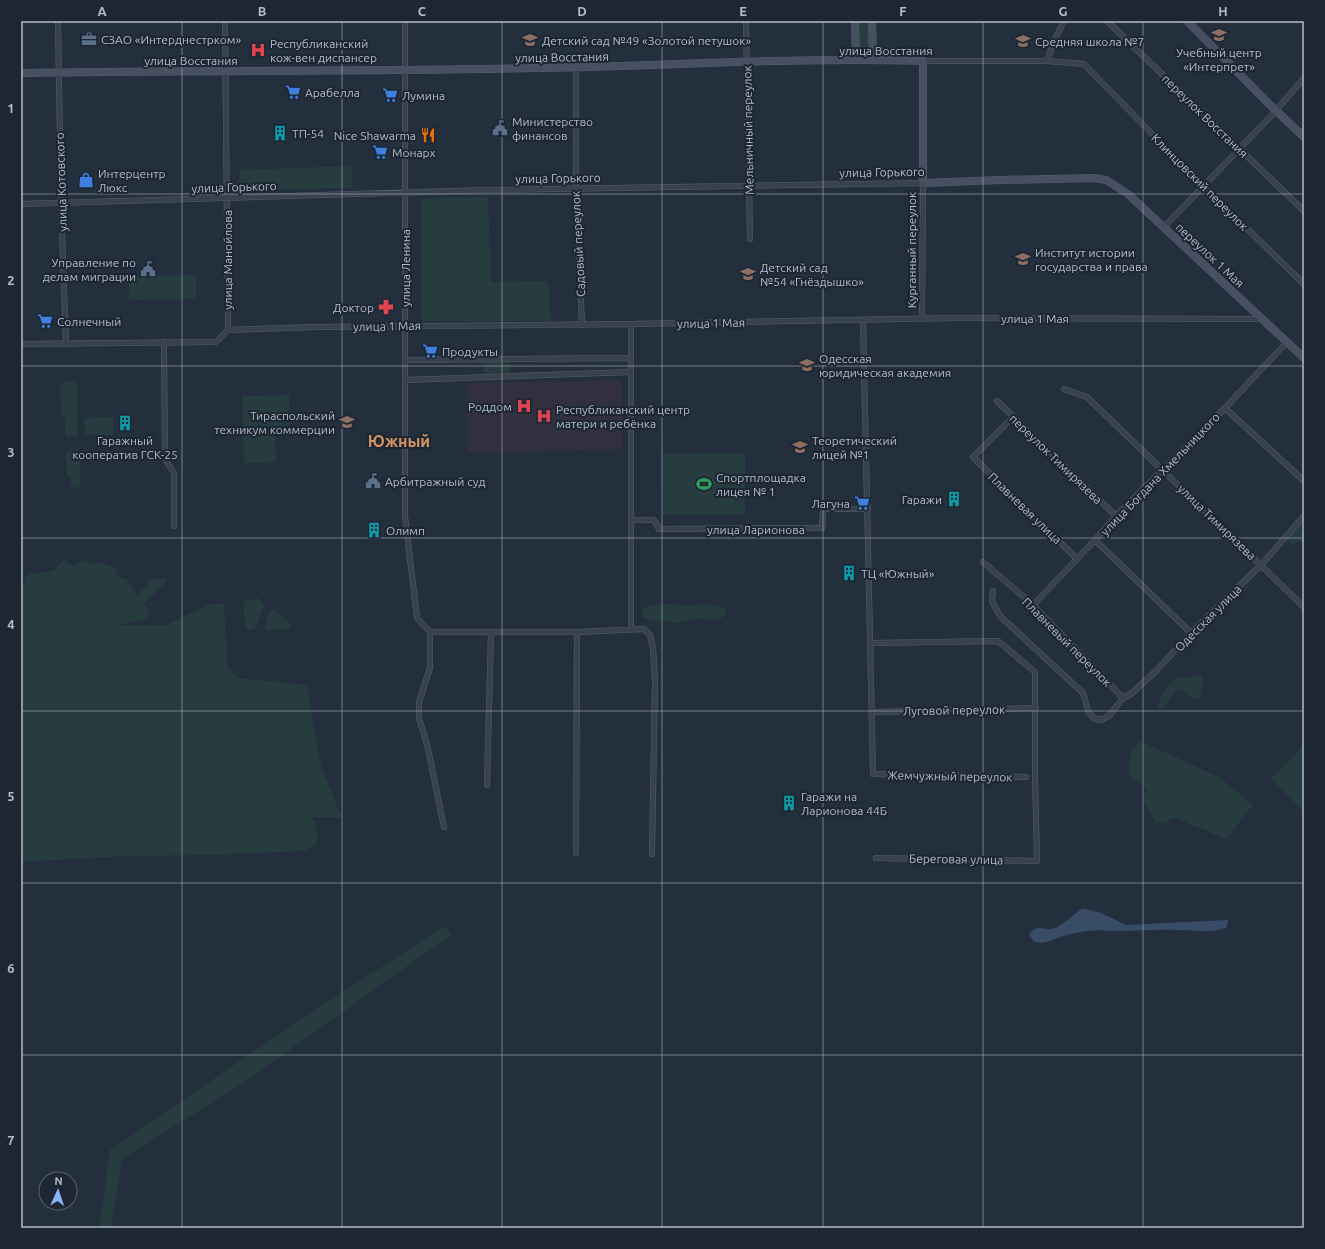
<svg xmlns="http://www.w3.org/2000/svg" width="1325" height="1249" font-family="Ubuntu,sans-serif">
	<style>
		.medical { fill: #32303f }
		.green { fill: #263c3f }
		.water { fill: #394c67 }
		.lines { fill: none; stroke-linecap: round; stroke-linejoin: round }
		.street-casing { stroke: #565f6c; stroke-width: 6 }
		.secondary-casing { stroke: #565f6c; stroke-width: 8 }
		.street { stroke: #38414e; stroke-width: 5 }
		.secondary { stroke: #465061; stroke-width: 7 }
		.grid { fill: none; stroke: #b4bcc9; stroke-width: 1; stroke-opacity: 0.55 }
		.labels { text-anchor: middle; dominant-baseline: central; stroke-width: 4; stroke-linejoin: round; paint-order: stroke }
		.poi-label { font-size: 12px; fill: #b4bcc9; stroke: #1d2633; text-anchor: start }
		.street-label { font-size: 12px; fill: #b4bcc9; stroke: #1d2633 }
		.district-label { font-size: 16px; font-weight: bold; fill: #d59563; stroke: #1d2633 }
		.neatline { fill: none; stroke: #b4bcc9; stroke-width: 1.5 }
		.grid-label { font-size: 13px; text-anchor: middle; font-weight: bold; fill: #b4bcc9 }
	</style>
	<rect width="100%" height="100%" fill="#242f3e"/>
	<!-- medical -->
	<path class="medical" d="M621 380 622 449 468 453 467 383Z"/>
	<!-- green -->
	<path class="green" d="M858 21H868L869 48H858Z
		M352 166 353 188 245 191 240 189 239 170Z
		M488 197 491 282 548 281 551 321H422L421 199Z
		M196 275V299L129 300 128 276Z
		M510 361V373L484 374V362Z
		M75 381 78 385V433L77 436 67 437 65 434V419L61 412 60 385 63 382Z
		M289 395 290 428 275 429 276 462 244 463 242 396Z
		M113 417V435H85L84 418Z
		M78 450 80 453V487L72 488 71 485V477L67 475 66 453 69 451Z
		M87 452H112V461H87Z
		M745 453V515H663L662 454Z
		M1304 521V540L1292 544 1287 540 1295 530Z
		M64 560 74 566 83 560 93 564 100 562 116 568 117 576 127 579 138 595 151 579H168L163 586 144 603 149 610 147 619 118 625H166L211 604H224L227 666 238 678 307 685 321 766 342 818 312 817 317 832V845L303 851 214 855 126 856 21 862V626L32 625H21V586L24 584 25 577 30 574 53 571Z
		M258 598 264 605 255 629 248 631C244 625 243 608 245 601Z
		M664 604 687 605 708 604 723 608 727 613 720 619 708 620 698 618 678 623 651 620 643 617 642 612 643 608 650 605Z
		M274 608 291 626 288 630H266C263 621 268 614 274 608Z
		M1199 675 1203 676V687L1200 698 1194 700 1184 691 1178 689C1170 694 1170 707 1159 709L1158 707 1161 695 1176 678H1183Z
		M1140 741 1219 777 1253 805 1226 839 1173 817 1165 823 1156 822 1143 800 1147 788 1129 776 1130 753Z
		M1304 745V813L1271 778Z
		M445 926 451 935 243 1083 122 1159 111 1228H99L110 1150 310 1013Z"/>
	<!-- water -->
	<path class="water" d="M1082 909H1086L1101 913 1126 925 1228 920 1227 927C1213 934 1193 930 1177 930 1155 929 1131 931 1109 931 1097 929 1076 932 1064 936 1052 939 1048 945 1034 942L1029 935C1038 922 1043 932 1055 928 1065 924 1073 914 1082 909Z"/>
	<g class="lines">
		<!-- street casing -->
		<g class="street-casing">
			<path id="street" d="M58 21 61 202 66 343
				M225 21 228 330
				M405 21V516L417 618 430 632V668L419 702V718L428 749 444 827
				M746 21 750 239
				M1107 21 1304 211
				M923 61H1047L1084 64 1203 186 1304 284
				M1047 61 1054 41 1064 21
				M576 67V188L582 325
				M21 204 487 190 923 183 922 319
				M1164 227 1272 115 1304 78
				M863 320 873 774 1026 777
				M631 324V629
				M164 342 165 459 174 473V526
				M21 344 216 342 228 330 316 327 631 324 956 318 1262 319
				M405 360 631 358
				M405 380 631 372
				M1064 389 1087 397 1304 607
				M997 401 1116 516
				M1225 408 1304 481
				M1013 417 973 457 1077 559
				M632 520H654L659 529 822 528 823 511 826 509H868
				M1095 540 1191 633
				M983 562 1033 605 1123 698
				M993 591 992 601 1000 616 1083 693 1089 713 1094 718 1101 720 1109 716 1123 698 1131 694 1156 671 1191 633 1261 565 1304 516
				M1033 605 1095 540 1116 516 1225 408 1287 342
				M430 632H577L644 629 650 635 653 648 655 680 652 854
				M871 643 998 641 1035 672V776L1037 861 876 858
				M872 712 1036 708
				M487 785 491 632
				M576 853 577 632"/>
		</g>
		<!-- secondary casing -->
		<g class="secondary-casing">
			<path id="secondary" d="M855 21 856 60
				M872 21 873 60
				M1187 21 1271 106 1304 137
				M21 73C193 70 366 72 538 68 666 66 795 57 923 61V183L1000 180 1095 178 1106 180 1128 194 1304 358"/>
		</g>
		<!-- street -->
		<use href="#street" class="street"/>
		<!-- secondary -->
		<use href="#secondary" class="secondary"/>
	</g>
	<!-- grid -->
	<path class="grid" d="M182 21V1228M342 21V1228M502 21V1228M662 21V1228M823 21V1228M983 21V1228M1143 21V1228M21 194H1304M21 366H1304M21 538H1304M21 711H1304M21 883H1304M21 1055H1304"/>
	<!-- icons -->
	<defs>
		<g id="university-bare" transform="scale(1.2)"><path d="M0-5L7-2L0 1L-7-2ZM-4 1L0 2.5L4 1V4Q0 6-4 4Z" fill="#8d6e63" stroke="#1d2633" stroke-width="2.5" paint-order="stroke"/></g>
		<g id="office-bare" transform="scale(1.2)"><path d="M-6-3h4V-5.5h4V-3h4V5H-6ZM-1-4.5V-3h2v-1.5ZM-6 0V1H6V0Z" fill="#5c6f8a" stroke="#1d2633" stroke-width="2.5" paint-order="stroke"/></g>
		<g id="school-bare" transform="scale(1.2)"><path d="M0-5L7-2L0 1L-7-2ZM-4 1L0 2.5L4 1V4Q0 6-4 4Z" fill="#8d6e63" stroke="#1d2633" stroke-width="2.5" paint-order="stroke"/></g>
		<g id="hospital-bare" transform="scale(1.2)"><path d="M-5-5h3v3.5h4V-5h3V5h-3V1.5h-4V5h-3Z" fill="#e0444e" stroke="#1d2633" stroke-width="2.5" paint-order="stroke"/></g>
		<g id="supermarket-bare" transform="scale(1.2)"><path d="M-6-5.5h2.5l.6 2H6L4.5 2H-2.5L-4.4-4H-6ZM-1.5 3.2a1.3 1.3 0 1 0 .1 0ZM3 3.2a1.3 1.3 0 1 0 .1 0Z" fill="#3f7fe0" stroke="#1d2633" stroke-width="2.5" paint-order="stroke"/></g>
		<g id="civic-bare" transform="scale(1.2)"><path d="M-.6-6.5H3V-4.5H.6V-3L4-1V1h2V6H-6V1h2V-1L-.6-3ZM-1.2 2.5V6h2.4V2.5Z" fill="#5c6f8a" stroke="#1d2633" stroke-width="2.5" paint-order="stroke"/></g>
		<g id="building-bare" transform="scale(1.2)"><path d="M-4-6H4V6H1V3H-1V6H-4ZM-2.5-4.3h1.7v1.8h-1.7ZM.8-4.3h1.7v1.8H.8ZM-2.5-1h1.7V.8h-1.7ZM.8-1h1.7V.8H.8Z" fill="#0f9aa8" stroke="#1d2633" stroke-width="2.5" paint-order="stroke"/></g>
		<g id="restaurant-bare" transform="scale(1.2)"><path d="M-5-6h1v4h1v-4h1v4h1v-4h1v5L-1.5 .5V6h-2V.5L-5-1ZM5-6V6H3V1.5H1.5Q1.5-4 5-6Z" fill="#e8710a" stroke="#1d2633" stroke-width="2.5" paint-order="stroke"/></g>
		<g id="shop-bare" transform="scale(1.2)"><path d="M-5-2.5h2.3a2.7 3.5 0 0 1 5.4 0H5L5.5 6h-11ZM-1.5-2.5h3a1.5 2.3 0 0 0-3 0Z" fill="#3f7fe0" stroke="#1d2633" stroke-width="2.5" paint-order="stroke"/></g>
		<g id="pharmacy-bare" transform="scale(1.2)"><path d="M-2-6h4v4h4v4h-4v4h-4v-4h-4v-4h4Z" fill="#e0444e" stroke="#1d2633" stroke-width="2.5" paint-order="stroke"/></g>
		<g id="stadium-bare" transform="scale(1.2)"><path d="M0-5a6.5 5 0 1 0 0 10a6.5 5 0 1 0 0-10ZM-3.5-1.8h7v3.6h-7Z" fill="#2e9e5b" stroke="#1d2633" stroke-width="2.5" paint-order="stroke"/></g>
	</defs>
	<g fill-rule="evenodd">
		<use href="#university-bare" x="1219" y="35"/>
		<use href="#office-bare" x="89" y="39"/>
		<use href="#school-bare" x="530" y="40"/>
		<use href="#school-bare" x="1023" y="41"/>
		<use href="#hospital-bare" x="258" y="50"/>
		<use href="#supermarket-bare" x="293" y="92"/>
		<use href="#supermarket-bare" x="390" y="95"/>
		<use href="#civic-bare" x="500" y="128"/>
		<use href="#building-bare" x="280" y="133"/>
		<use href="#restaurant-bare" x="428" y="135"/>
		<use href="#supermarket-bare" x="380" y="152"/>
		<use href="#shop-bare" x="86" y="180"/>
		<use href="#university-bare" x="1023" y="259"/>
		<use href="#civic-bare" x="148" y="269"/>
		<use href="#school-bare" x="748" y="274"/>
		<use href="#pharmacy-bare" x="386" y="307"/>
		<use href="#supermarket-bare" x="45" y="321"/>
		<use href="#supermarket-bare" x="430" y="351"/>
		<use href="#university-bare" x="807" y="365"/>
		<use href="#hospital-bare" x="524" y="406"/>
		<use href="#hospital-bare" x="544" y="416"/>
		<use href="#university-bare" x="347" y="422"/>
		<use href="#building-bare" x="125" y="423"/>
		<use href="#school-bare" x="800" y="447"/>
		<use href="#civic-bare" x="373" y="481"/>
		<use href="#stadium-bare" x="704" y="484"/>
		<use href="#building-bare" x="954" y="499"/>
		<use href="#supermarket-bare" x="862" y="503"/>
		<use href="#building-bare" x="374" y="530"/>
		<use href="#building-bare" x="849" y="573"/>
		<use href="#building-bare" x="789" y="803"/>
	</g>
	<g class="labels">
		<!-- poi labels -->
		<g class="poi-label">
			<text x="101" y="39">СЗАО «Интерднестрком»</text>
			<text x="542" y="40">Детский сад №49 «Золотой петушок»</text>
			<text x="1035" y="41">Средняя школа №7</text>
			<text x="270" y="43">Республиканский<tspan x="270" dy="14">кож-вен диспансер</tspan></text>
			<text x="1219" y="52" text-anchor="middle">Учебный центр<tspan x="1219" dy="14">«Интерпрет»</tspan></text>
			<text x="305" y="92">Арабелла</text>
			<text x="402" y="95">Лумина</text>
			<text x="512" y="121">Министерство<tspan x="512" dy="14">финансов</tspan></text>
			<text x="292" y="133">ТП-54</text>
			<text x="416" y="135" text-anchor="end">Nice Shawarma</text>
			<text x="392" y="152">Монарх</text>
			<text x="98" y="173">Интерцентр<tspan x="98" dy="14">Люкс</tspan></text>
			<text x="1035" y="252">Институт истории<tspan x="1035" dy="14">государства и права</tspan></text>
			<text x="136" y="262" text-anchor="end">Управление по<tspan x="136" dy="14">делам миграции</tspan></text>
			<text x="760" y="267">Детский сад<tspan x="760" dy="14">№54 «Гнёздышко»</tspan></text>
			<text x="374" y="307" text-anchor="end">Доктор</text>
			<text x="57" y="321">Солнечный</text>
			<text x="442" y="351">Продукты</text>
			<text x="819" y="358">Одесская<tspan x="819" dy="14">юридическая академия</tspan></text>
			<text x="512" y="406" text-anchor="end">Роддом</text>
			<text x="556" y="409">Республиканский центр<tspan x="556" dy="14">матери и ребёнка</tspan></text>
			<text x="335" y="415" text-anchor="end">Тираспольский<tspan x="335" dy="14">техникум коммерции</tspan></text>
			<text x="125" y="440" text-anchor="middle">Гаражный<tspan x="125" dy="14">кооператив ГСК-25</tspan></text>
			<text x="812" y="440">Теоретический<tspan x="812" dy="14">лицей №1</tspan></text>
			<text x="716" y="477">Спортплощадка<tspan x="716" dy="14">лицея № 1</tspan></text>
			<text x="385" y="481">Арбитражный суд</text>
			<text x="942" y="499" text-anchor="end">Гаражи</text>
			<text x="850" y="503" text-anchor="end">Лагуна</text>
			<text x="386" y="530">Олимп</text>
			<text x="861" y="573">ТЦ «Южный»</text>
			<text x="801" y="796">Гаражи на<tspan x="801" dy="14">Ларионова 44Б</tspan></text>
		</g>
		<!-- street labels -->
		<g class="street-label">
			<text x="886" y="50">улица Восстания</text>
			<text transform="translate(562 57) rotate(-1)">улица Восстания</text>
			<text x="191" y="60">улица Восстания</text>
			<text transform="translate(1205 116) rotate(44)">переулок Восстания</text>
			<text transform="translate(748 130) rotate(-91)">Мельничный переулок</text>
			<text transform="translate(882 172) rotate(-1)">улица Горького</text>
			<text transform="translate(558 178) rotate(-1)">улица Горького</text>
			<text transform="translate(61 182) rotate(-92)">улица Котовского</text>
			<text transform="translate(1200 182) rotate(45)">Клинцовский переулок</text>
			<text transform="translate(234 187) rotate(-2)">улица Горького</text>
			<text transform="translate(578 244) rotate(-93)">Садовый переулок</text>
			<text transform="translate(911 250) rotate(-90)">Курганный переулок</text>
			<text transform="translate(1210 255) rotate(43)">переулок 1 Мая</text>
			<text transform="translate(227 260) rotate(-90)">улица Манойлова</text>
			<text transform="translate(405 268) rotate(-90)">улица Ленина</text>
			<text x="1035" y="318">улица 1 Мая</text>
			<text transform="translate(711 323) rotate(-1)">улица 1 Мая</text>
			<text transform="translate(387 326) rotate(-1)">улица 1 Мая</text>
			<text transform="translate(1056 459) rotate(44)">переулок Тимирязева</text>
			<text transform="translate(1160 474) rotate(-46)">улица Богдана Хмельницкого</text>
			<text transform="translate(1025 508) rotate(44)">Плавневая улица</text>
			<text transform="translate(1217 522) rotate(44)">улица Тимирязева</text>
			<text x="756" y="529">улица Ларионова</text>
			<text transform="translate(1208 618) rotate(-45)">Одесская улица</text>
			<text transform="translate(1067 642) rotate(45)">Плавневый переулок</text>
			<text transform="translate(954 710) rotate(-1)">Луговой переулок</text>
			<text transform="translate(950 776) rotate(1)">Жемчужный переулок</text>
			<text transform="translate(956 859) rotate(1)">Береговая улица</text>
		</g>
		<!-- district labels -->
		<g class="district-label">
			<text x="399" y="441">Южный</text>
		</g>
	</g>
	<!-- border -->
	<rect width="1325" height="1249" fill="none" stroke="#1d2633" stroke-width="44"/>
	<!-- north arrow -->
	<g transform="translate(58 1191) rotate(3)"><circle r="19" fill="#1d2633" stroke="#59626f"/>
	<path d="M0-3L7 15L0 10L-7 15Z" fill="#8ab4f8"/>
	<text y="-6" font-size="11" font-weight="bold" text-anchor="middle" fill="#b4bcc9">N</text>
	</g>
	<rect x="22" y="22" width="1281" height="1205" class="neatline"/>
	<g class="grid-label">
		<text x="102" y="16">A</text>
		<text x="262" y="16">B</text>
		<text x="422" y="16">C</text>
		<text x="582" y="16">D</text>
		<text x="743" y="16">E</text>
		<text x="903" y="16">F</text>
		<text x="1063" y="16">G</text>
		<text x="1223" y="16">H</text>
		<text x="11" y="113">1</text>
		<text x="11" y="285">2</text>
		<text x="11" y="457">3</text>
		<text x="11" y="629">4</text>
		<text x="11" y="801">5</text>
		<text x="11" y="973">6</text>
		<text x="11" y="1145">7</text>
	</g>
</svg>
